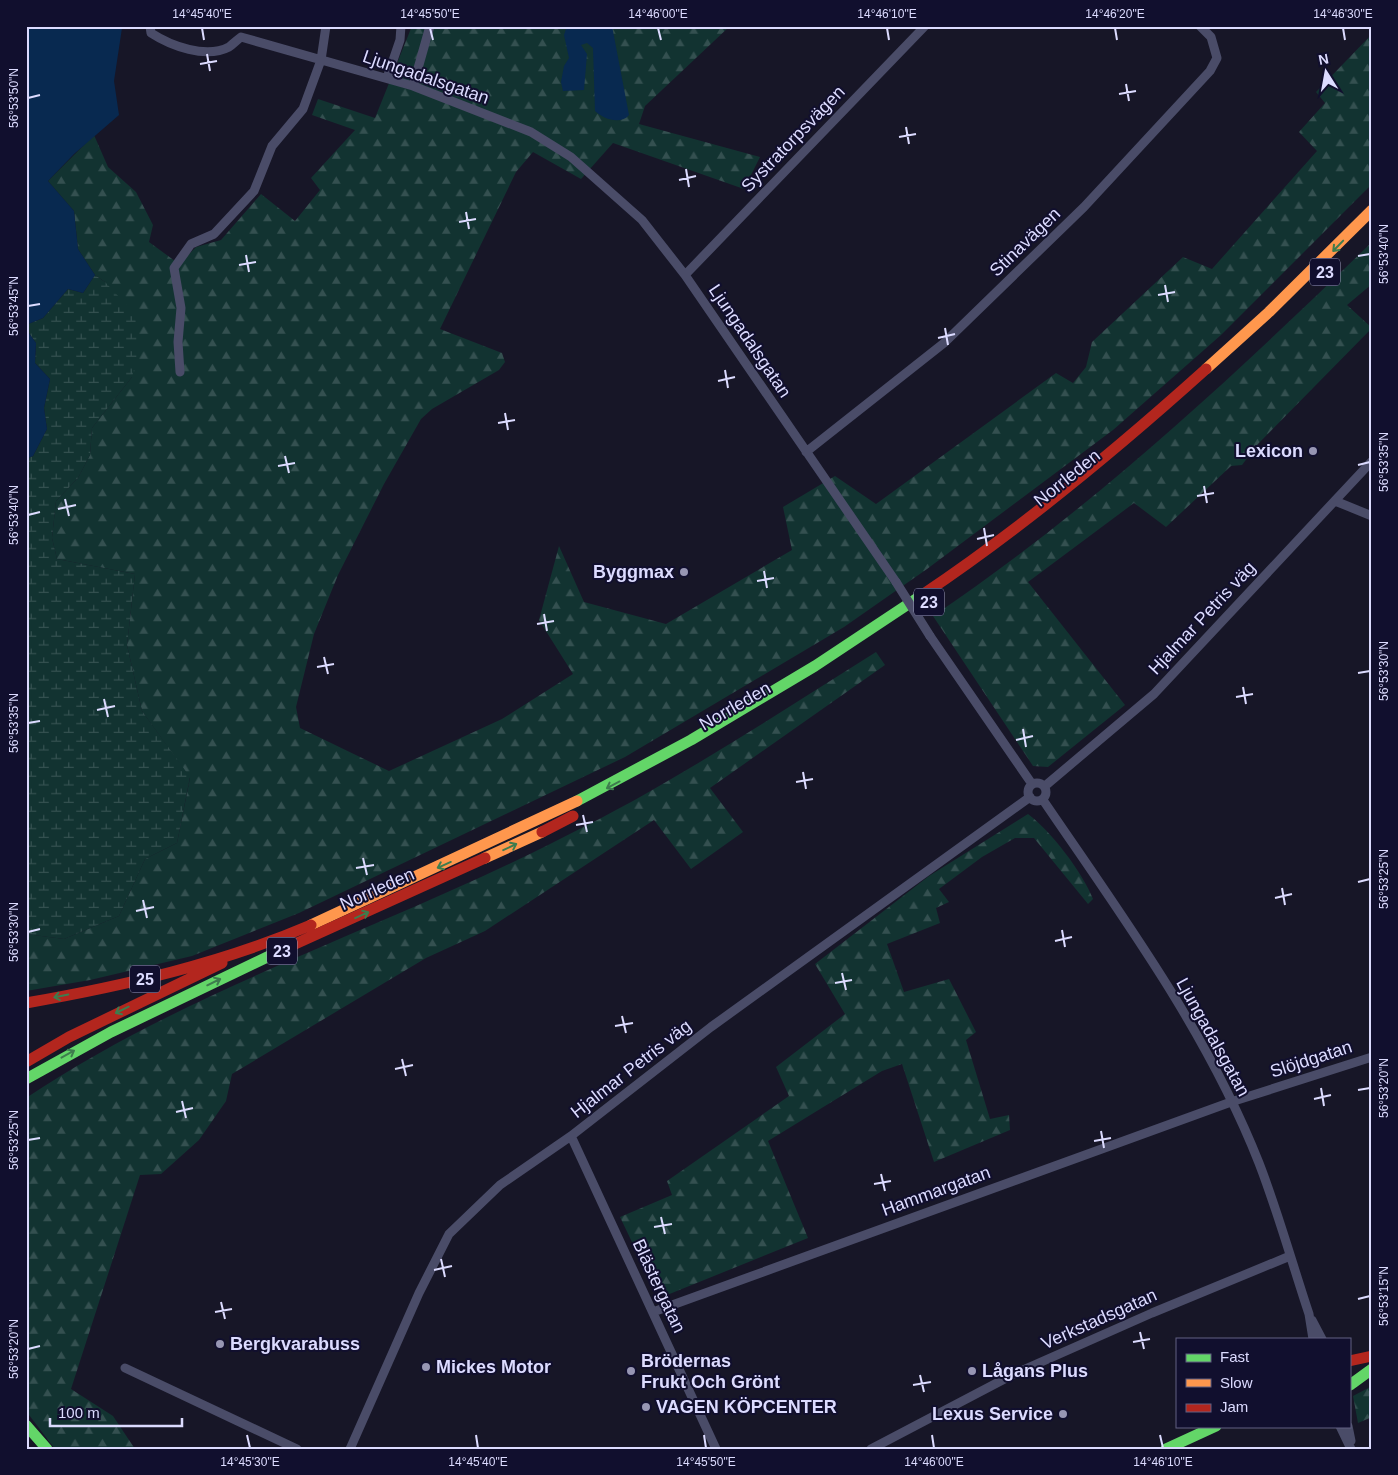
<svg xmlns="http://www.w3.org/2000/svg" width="1398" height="1475" font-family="Helvetica,sans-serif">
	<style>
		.forest { fill: url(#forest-firs) }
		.wetland { fill: url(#wetland-marsh) }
		.water { fill: #082950 }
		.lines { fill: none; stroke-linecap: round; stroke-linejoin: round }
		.street { stroke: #4a4c68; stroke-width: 9 }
		.fast { stroke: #63d668; stroke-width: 11 }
		.slow { stroke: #ff974d; stroke-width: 11 }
		.jam { stroke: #b3261e; stroke-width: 11 }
		.street-bridge { stroke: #4a4c68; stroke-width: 9 }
		.oneway { stroke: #3e7c4e }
		.ticks { fill: none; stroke: #dcdbff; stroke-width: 2 }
		.poi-dot { fill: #9796b3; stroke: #110f2e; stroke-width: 2 }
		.labels { text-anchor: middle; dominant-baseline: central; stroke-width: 4; stroke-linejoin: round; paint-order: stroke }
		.shield { fill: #110f2e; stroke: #9f9ec0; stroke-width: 1 }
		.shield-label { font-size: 16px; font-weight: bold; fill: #dcdbff }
		.street-label { font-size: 18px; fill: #dcdbff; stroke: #110f2e }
		.poi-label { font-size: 18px; font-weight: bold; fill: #dcdbff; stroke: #110f2e; text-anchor: start }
		.neatline { fill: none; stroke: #dcdbff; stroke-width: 2 }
		.ticks-label { font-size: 12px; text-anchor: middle; fill: #dcdbff }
	</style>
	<defs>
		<pattern id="forest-firs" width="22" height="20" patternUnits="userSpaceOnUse" patternTransform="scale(1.25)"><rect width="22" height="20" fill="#123331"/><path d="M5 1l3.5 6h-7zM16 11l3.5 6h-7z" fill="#345050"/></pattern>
		<pattern id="wetland-marsh" width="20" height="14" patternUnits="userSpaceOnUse" patternTransform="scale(1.25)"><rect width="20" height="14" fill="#123331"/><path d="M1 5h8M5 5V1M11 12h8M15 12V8" fill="none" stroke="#345050"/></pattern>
	</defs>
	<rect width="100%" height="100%" fill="#171627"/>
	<!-- forest -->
	<path class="forest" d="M412 26H730L645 106 639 124 760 157 744 189 613 143 581 179 533 152 516 172 440 329 502 353 505 362 499 370 432 409 421 419 384 484 338 575 314 634 296 707 300 728 389 771 502 719 573 674 539 620 559 546 584 602 666 624 792 550 783 507 835 476 876 504 1056 373 1073 383 1086 367 1092 342 1183 257 1212 269 1317 151 1299 132 1325 103 1316 92 1372 34V184L1221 335 1113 430 927 569 844 627 625 757 299 913 192 956 90 980 26 991V934L64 939 119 916 145 859 177 843 190 778 142 711 127 645 135 574 57 559 52 538 56 501 78 478 90 455 92 428 132 377 105 282 95 275 78 249 74 211 48 181 94 135 108 167 136 192 153 225 149 242 179 264 196 247 221 240 261 194 295 221 320 190 311 178 355 130 312 115 318 99 375 118Z
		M1372 242V284L1347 305 1372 328 1257 445 1242 465 1231 466 1166 527 1134 503 1028 582 1125 705 1048 767 1033 766 933 616C1092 509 1234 376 1372 242Z
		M876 652 885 665 710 788 743 832 691 869 654 820 485 931 426 958 232 1074 226 1101 199 1140 161 1174 140 1175 71 1389 113 1416 135 1449H55L26 1411V1098C183 993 365 935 534 852 578 830 624 807 666 782 737 741 806 696 876 652Z
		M1028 814C1051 831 1083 873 1093 899L1088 904 1034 838H1015L982 857 939 889 949 902 936 908 940 923 887 944 904 992 949 979 976 1032 966 1040 990 1119 1009 1115 1010 1130 934 1162 902 1064 882 1071 768 1141 808 1238 667 1295 653 1286 620 1217 672 1195 667 1181 789 1096 776 1067 845 1014 815 964 929 876Z
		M1372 1386V1417L1358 1423 1353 1396Z"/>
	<!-- wetland -->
	<path class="wetland" d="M95 275 105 282 135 314 138 355 132 377 92 428 90 455 78 478 56 501 52 538 57 559 135 574 127 645 142 711 190 777 177 843 145 859 119 916 64 939 26 934V459L33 456 47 429 44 408 50 379 35 363 36 343 26 329V325L43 318 68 289 83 293Z"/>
	<!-- water -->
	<path class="water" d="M26 26 122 28 114 81 119 115 74 154 48 181 74 211 78 249 95 275 83 293 68 289 43 318 26 325Z
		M567 26H612L629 115C621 125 603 119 595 111L593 48 587 43 581 45 587 54 584 90 563 91 561 82 564 66 569 58 564 35Z
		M26 329 36 343 35 363 50 379 44 408 47 429 33 456 26 459Z"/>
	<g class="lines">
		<!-- street -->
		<path class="street" d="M150 26 151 33C171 46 206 59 229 47 233 44 237 40 241 37L413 86 531 132 571 157 642 220 685 275 896 582
			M387 78 400 40 401 26
			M413 86 430 26
			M685 275 925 26
			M180 372 178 342 181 308 174 268 191 244 214 234 254 191 272 146 303 109 321 60 326 26
			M806 452 944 343 1084 207 1210 71 1217 58 1211 37 1200 26
			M1335 501 1372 516
			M930 636 1032 784
			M1028 792a9 9 0 1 1 18 0a9 9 0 1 1-18 0Z
			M1045 786 1154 694 1372 461
			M1043 800C1122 916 1207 1031 1259 1163 1278 1212 1292 1263 1309 1314L1313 1339
			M571 1136 716 1449
			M653 1312 1231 1102 1372 1057
			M1312 1320 1322 1339
			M125 1368 297 1449
			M1340 1426 1351 1449
			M1348 1426 1351 1441
			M350 1449 419 1293 449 1234 500 1185 571 1136 711 1027 1030 797
			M871 1449 1014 1374 1152 1313 1290 1256"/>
		<!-- fast -->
		<path class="fast" d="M577 801 691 740 815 666 922 595
			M26 1079 111 1032 284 949
			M1350 1385 1372 1369
			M26 1425 47 1449
			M1166 1449 1216 1426"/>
		<!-- slow -->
		<path class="slow" d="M1206 369 1269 312 1372 210
			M485 858 542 832
			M311 925 577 801"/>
		<!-- jam -->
		<path class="jam" d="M922 595C1022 528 1116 450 1206 369
			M542 832 573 816
			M284 949 485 858
			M26 1003C123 986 220 964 311 925
			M26 1062 69 1037 222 963
			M1349 1361 1372 1356"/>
		<!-- street-bridge -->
		<path class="street-bridge" d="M896 582 930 636"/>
	</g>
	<!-- one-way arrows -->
	<defs><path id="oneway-shaft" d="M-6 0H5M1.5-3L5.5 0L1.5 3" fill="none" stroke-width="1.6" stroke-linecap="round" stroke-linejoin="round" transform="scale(1.25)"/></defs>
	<g class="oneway">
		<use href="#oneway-shaft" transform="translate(1338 246) rotate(134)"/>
		<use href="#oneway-shaft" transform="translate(613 785) rotate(152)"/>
		<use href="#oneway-shaft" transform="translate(510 847) rotate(-25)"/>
		<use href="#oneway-shaft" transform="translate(444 865) rotate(156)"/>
		<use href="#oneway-shaft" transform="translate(362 915) rotate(-24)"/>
		<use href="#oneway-shaft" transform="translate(214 982) rotate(-26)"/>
		<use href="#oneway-shaft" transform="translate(61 996) rotate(168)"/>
		<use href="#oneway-shaft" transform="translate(122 1010) rotate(154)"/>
		<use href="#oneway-shaft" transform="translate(68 1054) rotate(-29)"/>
	</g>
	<!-- ticks -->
	<path class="ticks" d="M202 28 204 40M430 28 433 40M658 28 661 40M887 28 889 40M1115 28 1117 40M1343 28 1345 40M207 54 210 71M200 64 217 61M1126 84 1129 101M1119 94 1136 91M28 98 40 95M906 127 909 144M899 137 916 134M686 169 689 187M679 180 696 176M466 212 469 229M459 222 476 219M246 255 249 272M1358 256 1370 254M239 265 256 262M1165 285 1168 302M1158 295 1175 292M28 306 40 304M945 328 948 345M938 338 955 334M725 370 728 388M718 381 735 377M505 413 508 430M498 423 515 420M285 456 289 473M1358 465 1370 462M278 466 295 463M1204 486 1207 503M1197 496 1214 493M65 499 69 516M58 509 76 505M28 515 40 512M984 528 987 546M977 539 994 535M764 571 767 588M757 581 774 578M544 614 547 631M537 624 554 621M324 657 328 674M317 667 334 664M1358 673 1370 671M1243 687 1246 704M1236 697 1253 694M104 699 108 717M97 710 115 706M28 723 40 721M1023 729 1026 747M1016 740 1033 736M803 772 806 789M796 782 813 779M583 815 587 832M576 825 593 822M363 858 367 875M356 868 374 865M1358 882 1370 879M1282 888 1285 905M1275 898 1292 894M143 900 147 918M136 911 154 907M1062 930 1065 947M28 932 40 929M1055 941 1072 937M842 973 846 990M835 983 852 980M622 1016 626 1033M615 1026 633 1023M402 1059 406 1076M395 1069 413 1065M1321 1088 1324 1106M1358 1090 1370 1088M1314 1099 1331 1095M182 1101 186 1118M176 1112 193 1108M1101 1131 1104 1148M28 1140 40 1138M1094 1141 1111 1138M881 1174 885 1191M874 1184 891 1181M661 1217 665 1234M654 1227 672 1224M441 1259 445 1277M434 1270 452 1266M1358 1299 1370 1296M221 1302 225 1319M215 1312 232 1309M1140 1332 1144 1349M1133 1342 1150 1339M28 1349 40 1346M920 1375 924 1392M913 1385 931 1382M247 1435 250 1448M476 1435 478 1448M704 1435 706 1448M932 1435 934 1448M1160 1435 1163 1448"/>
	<!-- markers -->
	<g class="poi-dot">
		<circle cx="1313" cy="451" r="5"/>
		<circle cx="684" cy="572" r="5"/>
		<circle cx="220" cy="1344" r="5"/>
		<circle cx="426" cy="1367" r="5"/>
		<circle cx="631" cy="1371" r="5"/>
		<circle cx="972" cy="1371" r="5"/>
		<circle cx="646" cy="1407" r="5"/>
		<circle cx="1063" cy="1414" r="5"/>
	</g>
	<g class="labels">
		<!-- shield labels -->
		<g class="shield">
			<rect x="1310" y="258.5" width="30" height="27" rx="4"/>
			<rect x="914" y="588.5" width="30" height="27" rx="4"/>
			<rect x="267" y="937.5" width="30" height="27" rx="4"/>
			<rect x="130" y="965.5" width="30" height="27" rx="4"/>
		</g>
		<g class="shield-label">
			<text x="1325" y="272">23</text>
			<text x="929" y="602">23</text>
			<text x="282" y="951">23</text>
			<text x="145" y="979">25</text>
		</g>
		<!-- street labels -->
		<g class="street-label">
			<text transform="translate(426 77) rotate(19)">Ljungadalsgatan</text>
			<text transform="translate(793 139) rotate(-46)">Systratorpsvägen</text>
			<text transform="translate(1025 242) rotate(-44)">Stinavägen</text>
			<text transform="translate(750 341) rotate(56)">Ljungadalsgatan</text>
			<text transform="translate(1067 478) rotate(-39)">Norrleden</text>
			<text transform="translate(1202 618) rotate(-47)">Hjalmar Petris väg</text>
			<text transform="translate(735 706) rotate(-30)">Norrleden</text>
			<text transform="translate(377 889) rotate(-24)">Norrleden</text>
			<text transform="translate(1213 1037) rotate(61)">Ljungadalsgatan</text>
			<text transform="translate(1311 1059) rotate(-18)">Slöjdgatan</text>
			<text transform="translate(631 1069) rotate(-38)">Hjalmar Petris väg</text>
			<text transform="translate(936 1191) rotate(-20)">Hammargatan</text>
			<text transform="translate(659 1286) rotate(65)">Blästergatan</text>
			<text transform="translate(1099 1319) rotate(-24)">Verkstadsgatan</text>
		</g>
		<!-- poi labels -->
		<g class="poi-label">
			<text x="1303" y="451" text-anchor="end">Lexicon</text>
			<text x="674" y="572" text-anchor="end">Byggmax</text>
			<text x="230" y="1344">Bergkvarabuss</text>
			<text x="641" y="1361">Brödernas<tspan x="641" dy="21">Frukt Och Grönt</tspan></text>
			<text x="436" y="1367">Mickes Motor</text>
			<text x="982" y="1371">Lågans Plus</text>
			<text x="656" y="1407">VAGEN KÖPCENTER</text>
			<text x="1053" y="1414" text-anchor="end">Lexus Service</text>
		</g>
	</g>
	<!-- border -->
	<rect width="1398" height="1475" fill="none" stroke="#110f2e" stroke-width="55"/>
	<!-- legend -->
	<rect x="1176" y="1338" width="175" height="90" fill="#110f2e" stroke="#626182"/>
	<rect x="1186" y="1354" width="25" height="8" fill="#63d668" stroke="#626182"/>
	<text x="1220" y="1362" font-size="15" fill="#dcdbff">Fast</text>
	<rect x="1186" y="1379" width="25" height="8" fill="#ff974d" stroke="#626182"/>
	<text x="1220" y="1388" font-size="15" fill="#dcdbff">Slow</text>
	<rect x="1186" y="1404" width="25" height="8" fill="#b3261e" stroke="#626182"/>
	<text x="1220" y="1412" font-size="15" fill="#dcdbff">Jam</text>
	<!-- north arrow -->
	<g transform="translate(1326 72) rotate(349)" stroke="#110f2e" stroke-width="4" paint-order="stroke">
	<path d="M0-4L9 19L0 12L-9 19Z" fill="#dcdbff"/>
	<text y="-8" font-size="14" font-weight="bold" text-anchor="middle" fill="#dcdbff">N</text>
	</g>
	<!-- scale -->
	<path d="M50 1418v8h132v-8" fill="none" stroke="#dcdbff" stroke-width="2.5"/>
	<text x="58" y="1418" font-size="15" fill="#dcdbff" stroke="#110f2e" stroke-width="4" paint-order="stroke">100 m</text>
	<rect x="28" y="28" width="1342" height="1420" class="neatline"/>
	<g class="ticks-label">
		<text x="202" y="18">14°45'40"E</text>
		<text x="430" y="18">14°45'50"E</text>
		<text x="658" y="18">14°46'00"E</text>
		<text x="887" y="18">14°46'10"E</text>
		<text x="1115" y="18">14°46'20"E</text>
		<text x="1343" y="18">14°46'30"E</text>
		<text transform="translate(14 98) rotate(-90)" y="4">56°53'50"N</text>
		<text transform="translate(1384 254) rotate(-90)" y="4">56°53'40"N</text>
		<text transform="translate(14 306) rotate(-90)" y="4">56°53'45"N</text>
		<text transform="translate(1384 462) rotate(-90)" y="4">56°53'35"N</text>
		<text transform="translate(14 515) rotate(-90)" y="4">56°53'40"N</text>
		<text transform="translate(1384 671) rotate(-90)" y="4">56°53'30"N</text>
		<text transform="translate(14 723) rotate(-90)" y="4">56°53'35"N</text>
		<text transform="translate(1384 879) rotate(-90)" y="4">56°53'25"N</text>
		<text transform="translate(14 932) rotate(-90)" y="4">56°53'30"N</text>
		<text transform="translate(1384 1088) rotate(-90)" y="4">56°53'20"N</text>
		<text transform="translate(14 1140) rotate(-90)" y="4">56°53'25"N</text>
		<text transform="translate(1384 1296) rotate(-90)" y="4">56°53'15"N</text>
		<text transform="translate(14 1349) rotate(-90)" y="4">56°53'20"N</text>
		<text x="250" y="1466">14°45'30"E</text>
		<text x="478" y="1466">14°45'40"E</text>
		<text x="706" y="1466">14°45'50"E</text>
		<text x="934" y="1466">14°46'00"E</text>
		<text x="1163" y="1466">14°46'10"E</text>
	</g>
</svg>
